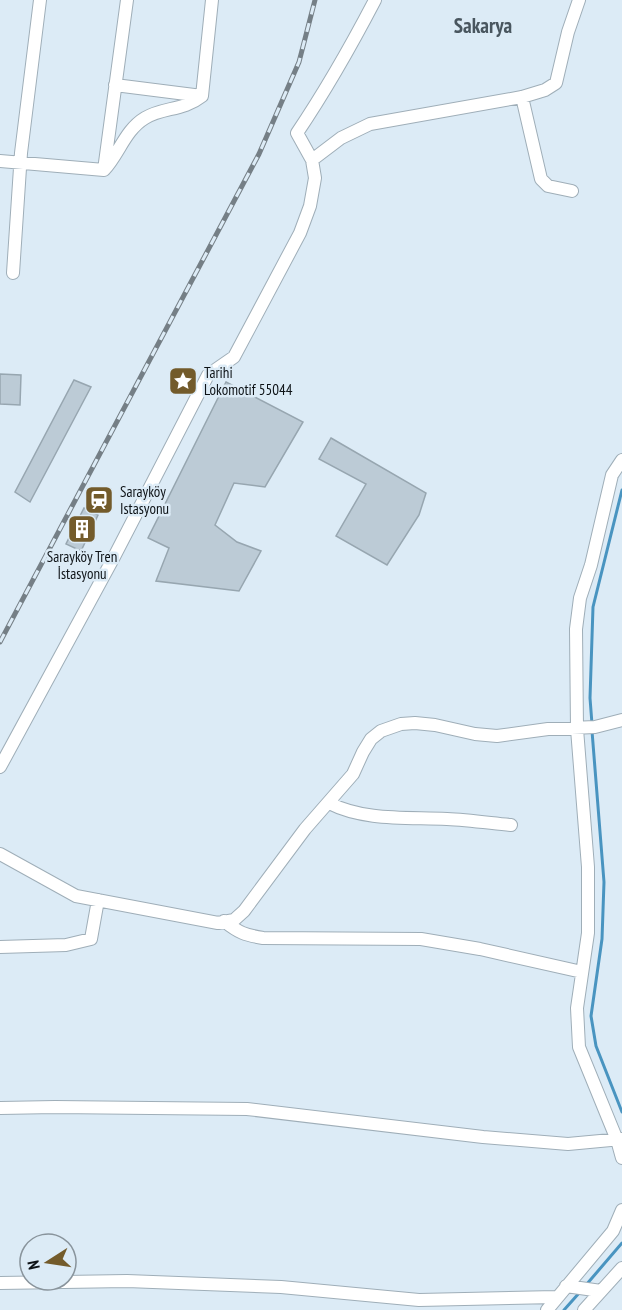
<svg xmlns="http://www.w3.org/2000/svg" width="622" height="1310" font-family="'PT Sans Narrow',sans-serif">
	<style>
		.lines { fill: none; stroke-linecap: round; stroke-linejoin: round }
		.stream { stroke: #4994c0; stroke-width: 3 }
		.building { fill: #bccbd6; stroke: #97a6b0; stroke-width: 1.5 }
		.minor-casing { stroke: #9faeb8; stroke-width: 14 }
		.minor { stroke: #fff; stroke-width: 12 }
		.rail-casing { stroke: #757f86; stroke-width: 5 }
		.rail { stroke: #dcebf6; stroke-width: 3; stroke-dasharray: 9; stroke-linecap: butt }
		.labels { text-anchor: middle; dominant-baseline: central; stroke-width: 5; stroke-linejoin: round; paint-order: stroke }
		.poi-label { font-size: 15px; fill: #0d1216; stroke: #dcebf6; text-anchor: start }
		.district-label { font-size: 21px; font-weight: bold; fill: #49565f; stroke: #dcebf6 }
	</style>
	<rect width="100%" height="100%" fill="#dcebf6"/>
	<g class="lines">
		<!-- stream -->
		<path class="stream" d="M592 724 590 698 593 607 622 490
			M592 731 604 882 602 939 591 1016 596 1046 622 1112
			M586 1285 622 1243
			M564 1310 580 1292"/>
	</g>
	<!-- building -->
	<path class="building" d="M0 374 21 375 20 405 0 404Z
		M74 380 91 387 30 502 15 492Z
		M226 382 303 422 265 487 234 483 215 525 237 542 261 551 239 591 156 581 169 548 148 538Z
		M331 438 426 493 419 515 387 565 336 536 366 484 319 459Z
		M84 508 98 515 81 551 66 544Z"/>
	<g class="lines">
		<!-- minor casing -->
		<g class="minor-casing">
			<path id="minor" d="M115 85 202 96
				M522 97 541 179 548 186 572 191
				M312 160 341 138 370 124 522 97 545 90 556 83 568 32 579 0
				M0 161 104 170
				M104 170C119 154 125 130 145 118 163 107 183 111 202 96L212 0
				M104 170 127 0
				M13 273 21 153 40 0
				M622 460 612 475 591 565 580 598 576 629 577 729 588 867V933L577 1008 579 1047 617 1140 622 1158
				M0 767 114 557 208 375 234 357 300 233 310 206 315 178 312 160 297 133C326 90 351 46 375 0
				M329 803C364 821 407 817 447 819 468 820 490 823 511 825
				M0 854 76 896 218 923 234 920 244 911 305 829 353 774 363 752 371 739 381 731 401 724 415 723 435 725 475 734 497 736 548 729 595 727 622 720
				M224 921C239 933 245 935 263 938L421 939 480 949 582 972
				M0 947 66 945 91 939 98 900
				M0 1108 55 1107 247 1109 483 1137 568 1144 622 1139
				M0 1283 127 1281 281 1287 419 1300 556 1297
				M566 1286 601 1291
				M547 1310 613 1231 622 1210
				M584 1310 622 1268"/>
		</g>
		<!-- minor -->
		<use href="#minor" class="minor"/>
		<!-- rail casing -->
		<g class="rail-casing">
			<path id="rail" d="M0 642 259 154 299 62 315 0"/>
		</g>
		<!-- rail -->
		<use href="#rail" class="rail"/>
	</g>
	<!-- icons -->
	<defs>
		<g id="sight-square" transform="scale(1.5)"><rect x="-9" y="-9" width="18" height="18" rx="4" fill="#735b2b" stroke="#dcebf6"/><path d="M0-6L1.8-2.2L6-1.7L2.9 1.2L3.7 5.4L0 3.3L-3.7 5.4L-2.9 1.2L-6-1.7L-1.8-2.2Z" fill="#fff"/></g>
		<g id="station-square" transform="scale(1.5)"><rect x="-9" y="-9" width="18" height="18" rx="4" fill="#735b2b" stroke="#dcebf6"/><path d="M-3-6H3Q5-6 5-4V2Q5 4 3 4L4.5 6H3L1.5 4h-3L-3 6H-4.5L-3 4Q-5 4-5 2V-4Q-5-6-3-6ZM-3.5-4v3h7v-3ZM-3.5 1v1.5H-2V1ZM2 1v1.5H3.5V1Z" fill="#fff"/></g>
		<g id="building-square" transform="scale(1.5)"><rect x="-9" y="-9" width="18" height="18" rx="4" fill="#735b2b" stroke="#dcebf6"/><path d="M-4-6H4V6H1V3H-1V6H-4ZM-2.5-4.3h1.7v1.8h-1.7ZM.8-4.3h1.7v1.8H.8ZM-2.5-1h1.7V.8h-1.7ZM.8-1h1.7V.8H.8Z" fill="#fff"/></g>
	</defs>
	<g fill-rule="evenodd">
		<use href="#sight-square" x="183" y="381"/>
		<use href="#station-square" x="99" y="500"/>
		<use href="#building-square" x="82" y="529"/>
	</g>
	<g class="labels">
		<!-- poi labels -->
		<g class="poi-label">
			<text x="204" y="372">Tarihi<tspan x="204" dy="17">Lokomotif 55044</tspan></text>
			<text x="120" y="491">Sarayköy<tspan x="120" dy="17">Istasyonu</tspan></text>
			<text x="82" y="556" text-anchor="middle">Sarayköy Tren<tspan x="82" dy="17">İstasyonu</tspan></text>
		</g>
		<!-- district labels -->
		<g class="district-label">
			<text x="483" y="25">Sakarya</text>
		</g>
	</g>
	<!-- north arrow -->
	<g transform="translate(48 1262) rotate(258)"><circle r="28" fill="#dcebf6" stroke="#89949c" stroke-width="1.5"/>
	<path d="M0-4.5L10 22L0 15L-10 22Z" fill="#735b2b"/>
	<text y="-9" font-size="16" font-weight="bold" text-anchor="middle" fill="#0d1216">N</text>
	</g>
</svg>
